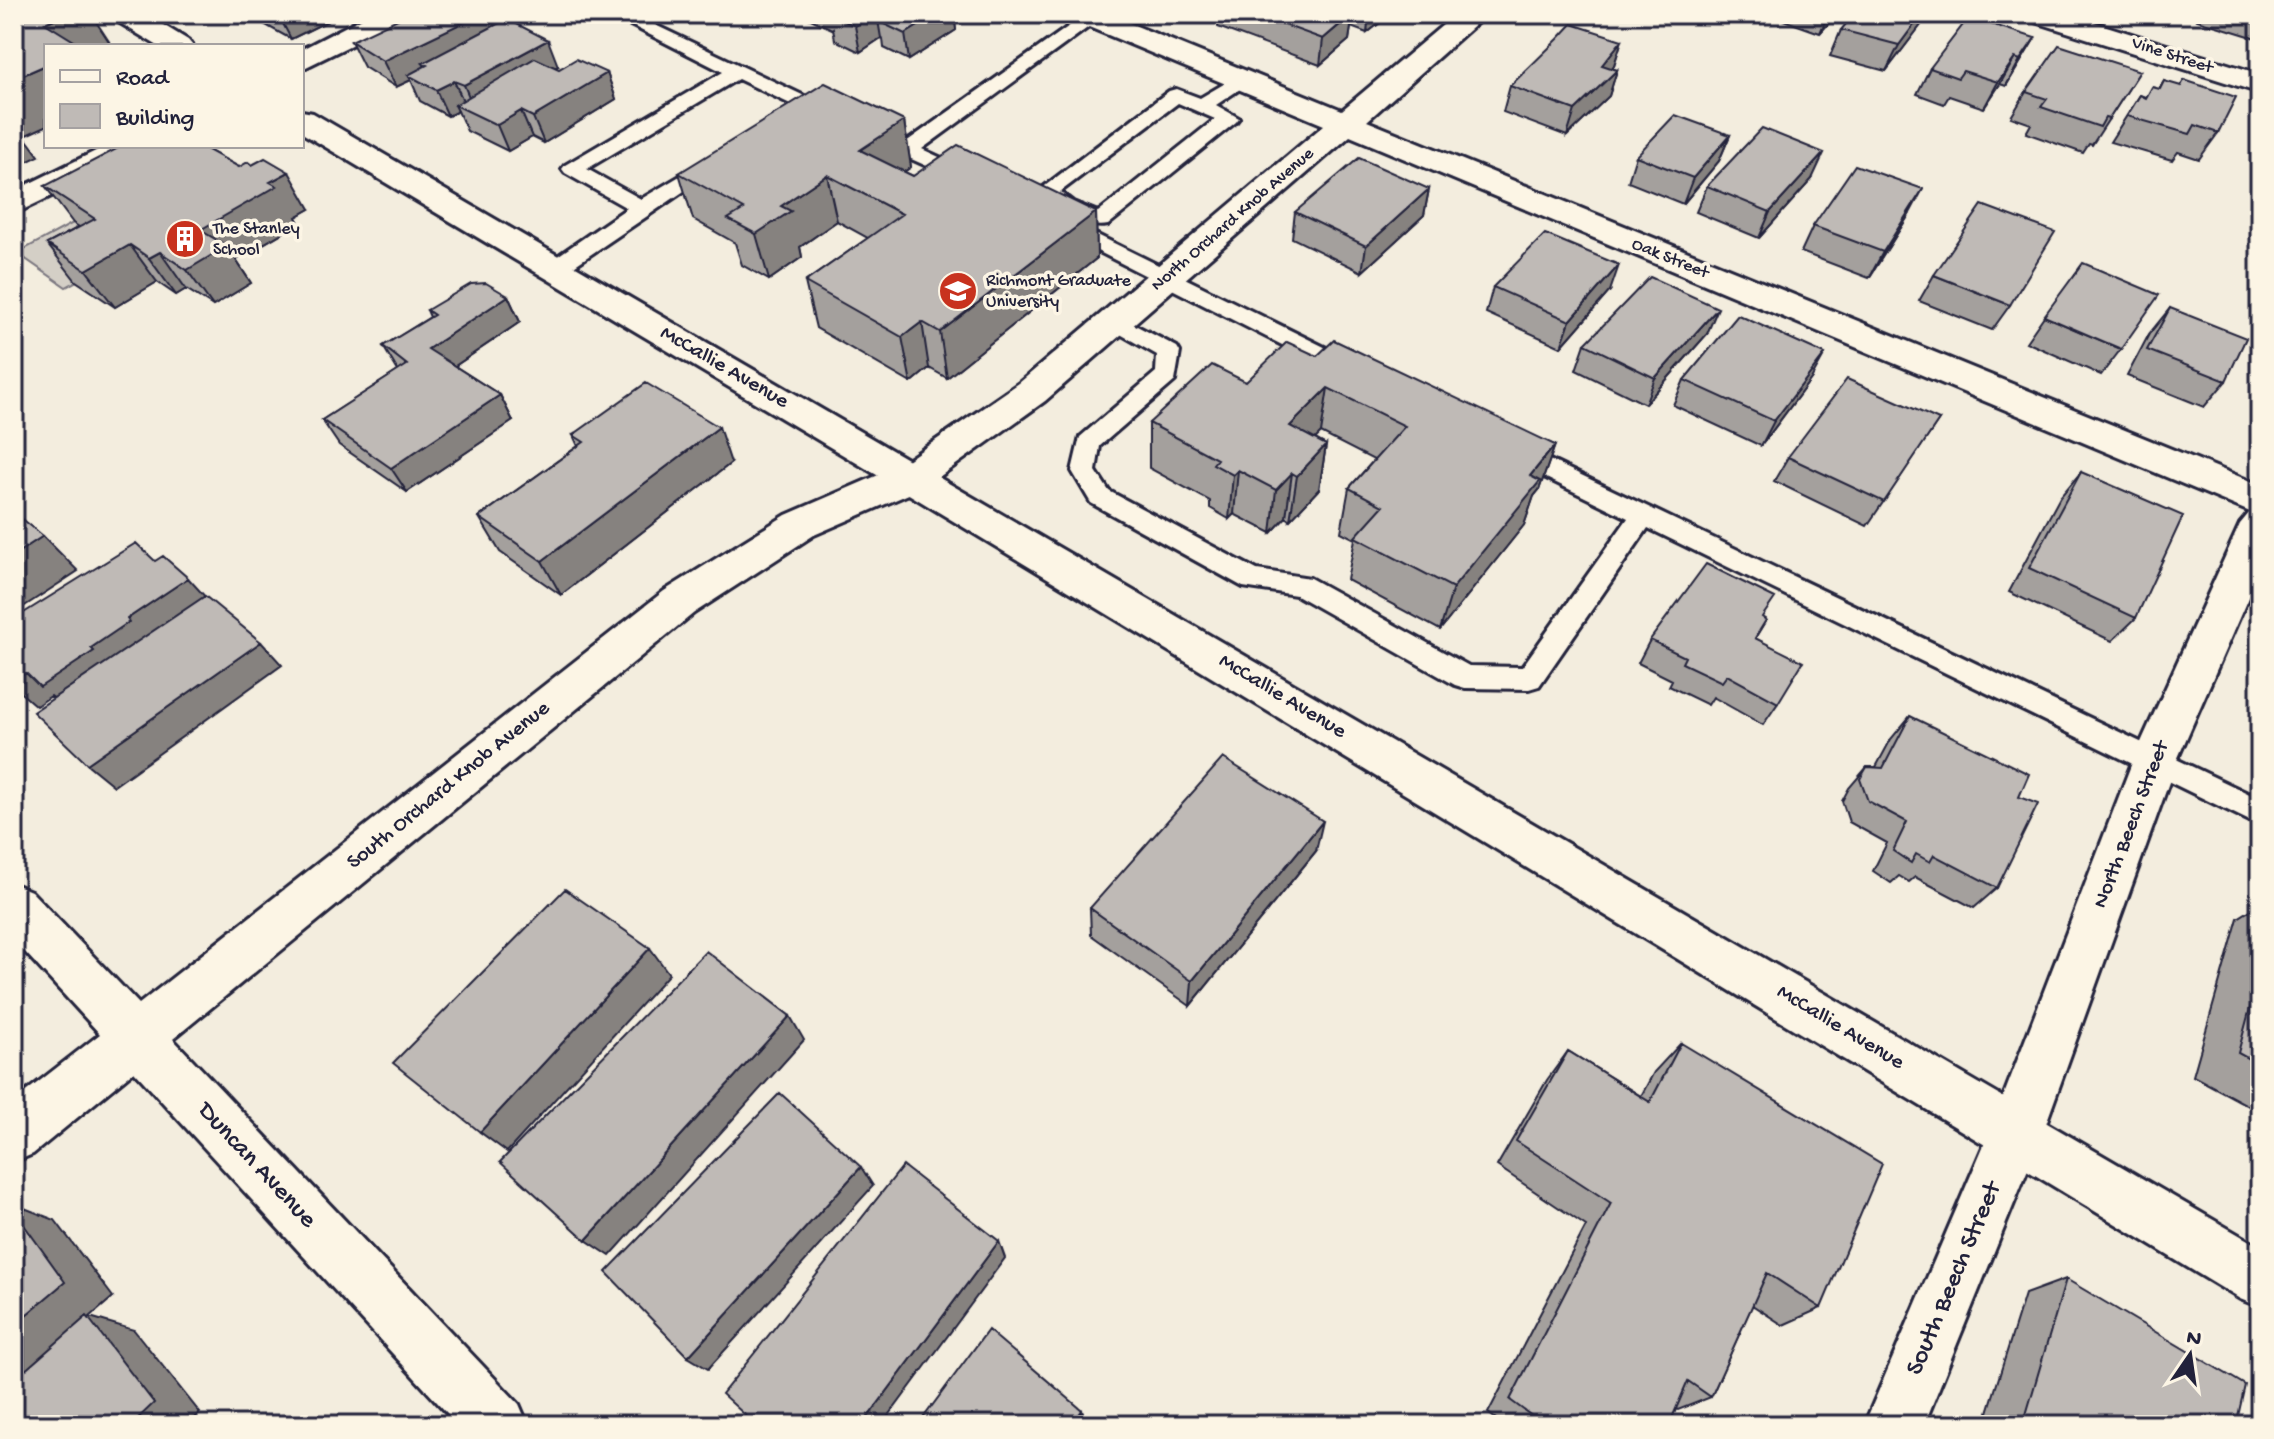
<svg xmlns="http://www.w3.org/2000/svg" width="2274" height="1439" font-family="'Gochi Hand',sans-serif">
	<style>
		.green { fill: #d4cfc6; stroke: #7b7880; stroke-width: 2 }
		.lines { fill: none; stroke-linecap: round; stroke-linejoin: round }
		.service-casing { stroke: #22223b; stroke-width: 6 }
		.minor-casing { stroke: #22223b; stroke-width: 6 }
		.secondary-casing { stroke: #22223b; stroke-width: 6 }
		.service { fill: #fcf5e5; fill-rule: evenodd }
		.minor { fill: #fcf5e5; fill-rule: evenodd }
		.secondary { fill: #fcf5e5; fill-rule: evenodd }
		.wall { fill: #a4a09d; stroke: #22223b; stroke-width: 2 }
		.shaded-wall { fill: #86827f; stroke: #22223b; stroke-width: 2 }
		.building { fill: #bfbab6; stroke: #22223b; stroke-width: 2 }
		.labels { text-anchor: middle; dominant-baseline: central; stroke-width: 7; stroke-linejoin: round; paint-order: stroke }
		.far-street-label { font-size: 18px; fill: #22223b; stroke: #fcf5e5 }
		.far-poi-label { font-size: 18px; fill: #22223b; stroke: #fcf5e5; text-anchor: start }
		.street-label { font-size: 22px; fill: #22223b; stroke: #fcf5e5 }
		.near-street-label { font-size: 26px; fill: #22223b; stroke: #fcf5e5 }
	</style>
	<rect width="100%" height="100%" fill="#f3edde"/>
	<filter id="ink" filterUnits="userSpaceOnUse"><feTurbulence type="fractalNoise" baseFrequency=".0125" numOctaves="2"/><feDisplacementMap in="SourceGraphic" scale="16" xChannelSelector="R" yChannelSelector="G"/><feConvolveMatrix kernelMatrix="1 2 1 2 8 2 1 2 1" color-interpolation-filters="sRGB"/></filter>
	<g filter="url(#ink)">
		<!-- green -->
		<path class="green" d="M73 223 122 256 66 287 17 253Z"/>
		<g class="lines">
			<!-- service casing -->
			<g class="service-casing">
				<path id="service" d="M609 14H632L836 111 839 115 836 119H822L738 79 587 169 641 199 707 160 714 158 724 164 562 274H546L543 269 546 264 627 208 565 173 562 169 565 165 723 72Z
					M1086 14H1098L1101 18 922 149 974 173 977 177 974 181H960L867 139 864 135 874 129 906 142Z
					M1239 75 1248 81 1246 85 1216 105 1239 118 1236 122 1108 225C1086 230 1050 209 1037 192L1169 91 1176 89 1200 98ZM1178 103 1215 119 1098 212 1073 202 1060 192Z
					M1065 219 1361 365 1365 371 1361 377H1345L1058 231 1054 226 1058 221Z
					M1116 315 1177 347 1180 352 1175 381 1100 446 1096 471 1109 491 1257 570 1310 578 1469 666 1522 667 1628 518 1503 457 1500 451 1503 445 1512 442 2260 799V826L1648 528 1539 686 1529 689 1465 688 1455 685 1296 595 1243 587 1091 503 1072 471 1080 437 1156 372 1157 355 1108 327 1105 322 1108 317Z"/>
			</g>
			<!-- minor casing -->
			<g class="minor-casing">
				<path id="minor" d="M370 14H406L402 20 302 69V49Z
					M1068 14H1107L1342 110 1456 14H1487L1367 121 2260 485V570L2177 760 2043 1132 1924 1425H1864L1992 1126 2133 760 2240 524 2250 512 1350 136 1045 401 925 487 814 535 694 613 173 1039 519 1404 528 1425H458L134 1071 33 1154 14 1162V1101L100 1034 14 940V884L31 891 139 1004 664 591 786 515 897 467 1019 383 1324 125 1072 20Z
					M2025 14H2068L2260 74V93L2029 20Z
					M106 146H146L141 153 14 214V191Z"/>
			</g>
			<!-- secondary casing -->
			<g class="secondary-casing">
				<path id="secondary" d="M111 14H145L188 40 193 46H158L115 20Z
					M302 111 313 113 2260 1247V1307L2240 1299 897 487 302 133Z"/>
			</g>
			<!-- service -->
			<use href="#service" class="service"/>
			<!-- minor -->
			<use href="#minor" class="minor"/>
			<!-- secondary -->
			<use href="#secondary" class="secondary"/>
		</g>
		<!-- wall -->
		<path class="wall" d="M251 14H342L291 39 253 18Z
			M800 14H959L960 19 955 22 956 30 909 60 884 48 883 39 881 38 860 52 835 40 833 28 832 29Z
			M1218 14H1391L1367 33 1351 27 1349 40 1320 65 1218 27Z
			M1766 14H1837L1820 33Z
			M2200 14H2260V38L2259 39 2197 20Z
			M499 19 493 21 495 25 558 66 555 67 559 69 607 73 616 99 544 143 532 137 508 151 467 131 458 111 448 116 420 101 411 80 396 87 364 67 351 41Z
			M1921 25 1886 71 1830 56 1841 30Z
			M2035 38 2006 86 2000 84 1984 108 1949 96 1944 104 1917 94 1930 68Z
			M1622 40 1614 65 1612 68 1617 70 1609 96 1567 136 1503 112 1510 86Z
			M2140 71 2092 145 2089 144 2083 153 2026 133 2031 124 2011 117 2026 92Z
			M2164 81 2218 133 2199 159 2178 152 2172 160 2110 142 2140 95 2145 97 2159 89Z
			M904 121 911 167 904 172 913 176 1096 212 1097 258 947 378 929 368 911 383 816 328 805 282 868 238 837 221 800 247 802 257 769 280 742 265 735 243 693 219 679 173Z
			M1730 135 1719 161 1683 204 1628 182 1636 156Z
			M210 151 310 209 296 217 299 223 236 260 251 283 213 306 186 289 176 295 157 282 115 307 76 281 47 244 79 227 73 223 45 186Z
			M1812 179 1759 238 1696 212 1707 186Z
			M1429 189 1424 215 1362 272 1292 238 1295 212Z
			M1909 215 1869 278 1801 252 1813 226Z
			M1934 275 2010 305 1992 330 1919 301Z
			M1493 287 1610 291 1561 347 1486 313Z
			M508 296 520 322 455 366 500 395 513 421 407 492 339 445 322 420 398 371 383 346 430 317 427 310Z
			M2170 308 2226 381 2204 407 2127 376 2149 334Z
			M2044 316 2121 349 2101 375 2026 342Z
			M1707 334 1645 404 1576 370 1585 344Z
			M1317 356 1555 445 1539 490 1534 496 1524 525 1440 630 1347 580 1355 539 1341 532 1349 488 1374 460 1321 433 1315 439 1326 445 1319 489 1290 520 1286 517 1271 533 1234 514 1229 519 1210 508V501L1149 468V423L1246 382Z
			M1811 379 1761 446 1673 405 1684 380Z
			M1939 420 1867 526 1774 481 1788 457Z
			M573 435 731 463 561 595 500 552 479 517 578 446Z
			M2081 472 2136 618 2112 641 2009 592 2060 497Z
			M1762 618 1766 620 1755 638 1778 703 1763 725 1713 697 1708 705 1669 686 1672 680 1638 663 1650 640Z
			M1910 716 2019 797 1997 888 1974 908 1915 877 1909 882 1899 876 1891 883 1873 871 1887 843 1849 822 1842 801 1849 788 1867 767H1876L1891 739Z
			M1316 851 1190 1006 1091 935 1090 908Z
			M2260 904V1112L2193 1076 2238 918Z
			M1681 1043 1821 1308 1783 1325 1752 1305 1711 1397 1678 1410 1676 1409 1669 1425H1504L1488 1413 1586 1226 1497 1166 1547 1080 1568 1051 1641 1096 1654 1072Z
			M2066 1279 2236 1425H1984L2025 1294Z"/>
		<!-- shaded-wall -->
		<path class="shaded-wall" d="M65 14H91L112 46H61L45 23Z
			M278 14H342L291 39Z
			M478 14H497L499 19 493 21 499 36 427 65 423 63 427 71 408 75 411 80 396 87 383 61Z
			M875 14H877L881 38 860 52 855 26Z
			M937 14H959L960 19 955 22 956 30 909 60 905 34Z
			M1353 14 1349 40 1320 65 1323 39Z
			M1369 14H1391L1367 33Z
			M1828 14H1837L1820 33Z
			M1922 14H1926L1921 25 1886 71 1899 45Z
			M2035 38 2020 63 2006 86 2020 60Z
			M548 40 558 66 475 111 464 85Z
			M1622 40 1614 65 1594 91 1602 65Z
			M2015 58 2000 84 1984 108 1998 82Z
			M46 65V126L24 136 39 156 14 168V79Z
			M1617 70 1609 96 1567 136 1575 110Z
			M607 73 616 99 544 143 533 117Z
			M454 81 466 107 455 105 458 111 448 116 436 90Z
			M521 111 532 137 508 151 497 125Z
			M904 121 911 167 868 196 860 150Z
			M1730 135 1719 161 1683 204 1693 178Z
			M1824 153 1812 179 1759 238 1770 212Z
			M289 172 310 209 296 217 299 223 236 260 251 283 213 306 187 270 200 230 270 182Z
			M827 175 837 221 800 247 802 257 769 280 756 234 781 206Z
			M1429 189 1424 215 1362 272 1366 246Z
			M1923 189 1909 215 1869 278 1883 252Z
			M1096 212 1097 258 947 378 940 332Z
			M130 245 157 282 115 307 86 270Z
			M160 252 186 289 176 295 149 258Z
			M1619 265 1610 291 1561 347 1570 321Z
			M508 296 520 322 443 374 428 349Z
			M1718 308 1707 334 1645 404 1655 378Z
			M922 322 929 368 911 383 902 337Z
			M1825 354 1811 379 1761 446 1774 421Z
			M1328 388 1321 433 1284 471 1290 426Z
			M500 395 513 421 407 492 391 468Z
			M719 427 731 463 561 595 542 561Z
			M1326 445 1319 489 1290 520 1297 476Z
			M1555 445 1539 490 1534 496 1524 525 1440 630 1453 588 1530 476Z
			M1238 470 1234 514 1229 519 1233 475Z
			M1292 473 1286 517 1271 533 1276 490Z
			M43 536 78 571 14 613V555Z
			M188 578 210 602 67 709 51 696 36 706 14 687V680L26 673 91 648 127 619Z
			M261 642 282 665 114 786 87 764Z
			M1323 821 1316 851 1190 1006 1192 981Z
			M650 948 669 974 507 1152 480 1132Z
			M790 1016 804 1040 610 1256 586 1240Z
			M861 1167 873 1186 708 1369 688 1357Z
			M14 1204 55 1220 113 1297 90 1317 134 1330 200 1413 188 1425H131L14 1381Z
			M999 1241 1005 1258 882 1425H862Z
			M1082 1410 1084 1417 1079 1425H1072Z"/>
		<!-- building -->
		<path class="building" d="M14 14H65L45 23 82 46H46V65L14 79Z
			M408 14H481L383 61 351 41Z
			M830 14H875L855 26Z
			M880 14H937L905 34 880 22 887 17Z
			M1254 14H1352L1323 39Z
			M1854 14H1922L1899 45 1841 30Z
			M1969 17 2035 38 2020 60 2015 58 1998 82 1963 71 1958 78 1930 68Z
			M507 19 548 40 464 85 454 81 436 90 408 75 427 65 423 63Z
			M1572 24 1622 40 1602 65 1617 70 1575 110 1510 86 1558 39Z
			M2059 45 2140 71 2109 119 2105 118 2100 127 2041 107 2047 99 2026 92Z
			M535 58 559 69 576 59 607 73 533 117 521 111 497 125 455 105Z
			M2184 80 2236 97 2218 133 2195 125 2190 134 2127 116 2140 95 2146 98 2152 87 2160 89 2164 81 2181 86Z
			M825 83 904 121 860 150 913 176 958 145 1096 212 940 332 922 322 902 337 805 282 902 214 827 175 781 206 791 211 756 234 728 219 744 209 679 173Z
			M1675 115 1730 135 1693 178 1636 156Z
			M1762 128 1824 153 1770 212 1707 186Z
			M122 146H201L239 167 248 162 252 165 265 158 289 172 270 182 277 186 200 230 227 246 187 270 160 252 149 258 130 245 86 270 47 244 95 219 45 186Z
			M1359 158 1429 189 1366 246 1295 212Z
			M1855 165 1923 189 1883 252 1813 226Z
			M1982 205 2055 232 2010 305 1934 275Z
			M1545 234 1619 265 1570 321 1493 287Z
			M2083 263 2159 295 2121 349 2044 316Z
			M1650 277 1718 308 1655 378 1585 344Z
			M486 283 508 296 428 349 500 395 391 468 322 420 407 365 383 346 434 315 427 310 471 284Z
			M2170 308 2246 338 2226 381 2147 350Z
			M1738 315 1825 354 1774 421 1684 380Z
			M1334 340 1555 445 1530 476 1540 481 1453 588 1355 537 1383 506 1349 488 1405 426 1328 388 1290 426 1326 445 1297 476 1292 473 1276 490 1238 470 1233 475 1213 464 1217 459 1149 423 1212 365 1246 382 1287 342 1317 356Z
			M1847 379 1939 420 1884 502 1788 457Z
			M646 383 719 427 542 561 479 517 584 442 573 435Z
			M2081 472 2183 516 2136 618 2029 568Z
			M14 512 43 536 14 555Z
			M136 543 155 561 163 556 188 578 127 619 129 622 91 648 94 651 40 687 26 673 14 680V619Z
			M1706 564 1775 598 1762 617 1766 620 1755 638 1803 662 1778 703 1727 675 1722 682 1682 663 1685 657 1650 640Z
			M205 596 261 642 87 764 33 712Z
			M1910 716 2029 774 2019 797 2038 804 1997 888 1934 855 1930 862 1916 854 1911 863 1893 851 1907 822 1868 801 1860 779 1867 767 1883 768Z
			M1223 758 1323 821 1192 981 1090 908Z
			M565 889 650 948 480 1132 393 1063Z
			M706 951 790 1016 586 1240 500 1162Z
			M2260 971V1065L2238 1053Z
			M1681 1043 1882 1164 1821 1308 1767 1273 1711 1397 1688 1381 1669 1425H1544L1510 1400 1611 1203 1516 1141 1568 1051 1650 1102Z
			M780 1093 861 1167 688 1357 606 1272Z
			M903 1166 999 1241 862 1425H756L722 1394Z
			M14 1211 65 1282 14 1325Z
			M2066 1279 2245 1385 2236 1425H2023Z
			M87 1316 154 1403 131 1425H14V1380Z
			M988 1330 1082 1410 1072 1425H918Z"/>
	</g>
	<!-- icons -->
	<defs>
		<g id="building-disc" transform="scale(2)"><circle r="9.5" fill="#c8321e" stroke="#fcf5e5"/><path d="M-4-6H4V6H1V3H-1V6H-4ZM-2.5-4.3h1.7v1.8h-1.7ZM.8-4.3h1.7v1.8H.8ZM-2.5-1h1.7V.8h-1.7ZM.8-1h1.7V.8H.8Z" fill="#fff"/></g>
		<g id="university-disc" transform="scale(2)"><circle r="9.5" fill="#c8321e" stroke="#fcf5e5"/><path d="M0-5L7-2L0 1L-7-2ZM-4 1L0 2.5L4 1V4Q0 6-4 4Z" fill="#fff"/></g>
	</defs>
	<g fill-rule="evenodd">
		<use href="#building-disc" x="185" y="239"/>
		<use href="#university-disc" x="958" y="291"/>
	</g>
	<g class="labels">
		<!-- far-street labels -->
		<g class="far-street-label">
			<text transform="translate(2172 56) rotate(18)">Vine Street</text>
			<text transform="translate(1233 220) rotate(-41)">North Orchard Knob Avenue</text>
			<text transform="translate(1670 259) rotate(22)">Oak Street</text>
		</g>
		<!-- far-poi labels -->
		<g class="far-poi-label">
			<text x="213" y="229">The Stanley<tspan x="213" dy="21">School</tspan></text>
			<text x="986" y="281">Richmont Graduate<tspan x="986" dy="21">University</tspan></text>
		</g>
		<!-- street labels -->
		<g class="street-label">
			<text transform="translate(724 368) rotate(30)">McCallie Avenue</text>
			<text transform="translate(1282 697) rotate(31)">McCallie Avenue</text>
			<text transform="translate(449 786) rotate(-39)">South Orchard Knob Avenue</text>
			<text transform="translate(2132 825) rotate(-69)">North Beech Street</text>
			<text transform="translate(1840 1028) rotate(31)">McCallie Avenue</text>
		</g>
		<!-- near-street labels -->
		<g class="near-street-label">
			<text transform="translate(256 1166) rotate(47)">Duncan Avenue</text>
			<text transform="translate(1955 1279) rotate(-67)">South Beech Street</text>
		</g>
	</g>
	<!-- margin -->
	<rect width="2274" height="1439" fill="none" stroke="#fcf5e5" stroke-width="48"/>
	<rect x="24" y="24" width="2226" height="1391" fill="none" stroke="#22223b" stroke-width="3" filter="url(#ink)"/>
	<!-- legend -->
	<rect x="44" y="44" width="260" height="104" fill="#fcf5e5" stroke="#a5a1a1" stroke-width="2"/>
	<rect x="60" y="70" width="40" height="12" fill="#fcf5e5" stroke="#a5a1a1" stroke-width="2"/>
	<text x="116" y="84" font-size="24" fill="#22223b">Road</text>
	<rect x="60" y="104" width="40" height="24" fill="#bfbab6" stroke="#a5a1a1" stroke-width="2"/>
	<text x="116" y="124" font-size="24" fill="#22223b">Building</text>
	<!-- north arrow -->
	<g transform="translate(2190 1355) rotate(13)" stroke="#fcf5e5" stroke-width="6" paint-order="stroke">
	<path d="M0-6L14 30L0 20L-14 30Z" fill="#22223b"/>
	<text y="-12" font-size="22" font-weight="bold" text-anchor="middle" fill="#22223b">N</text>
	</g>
</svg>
